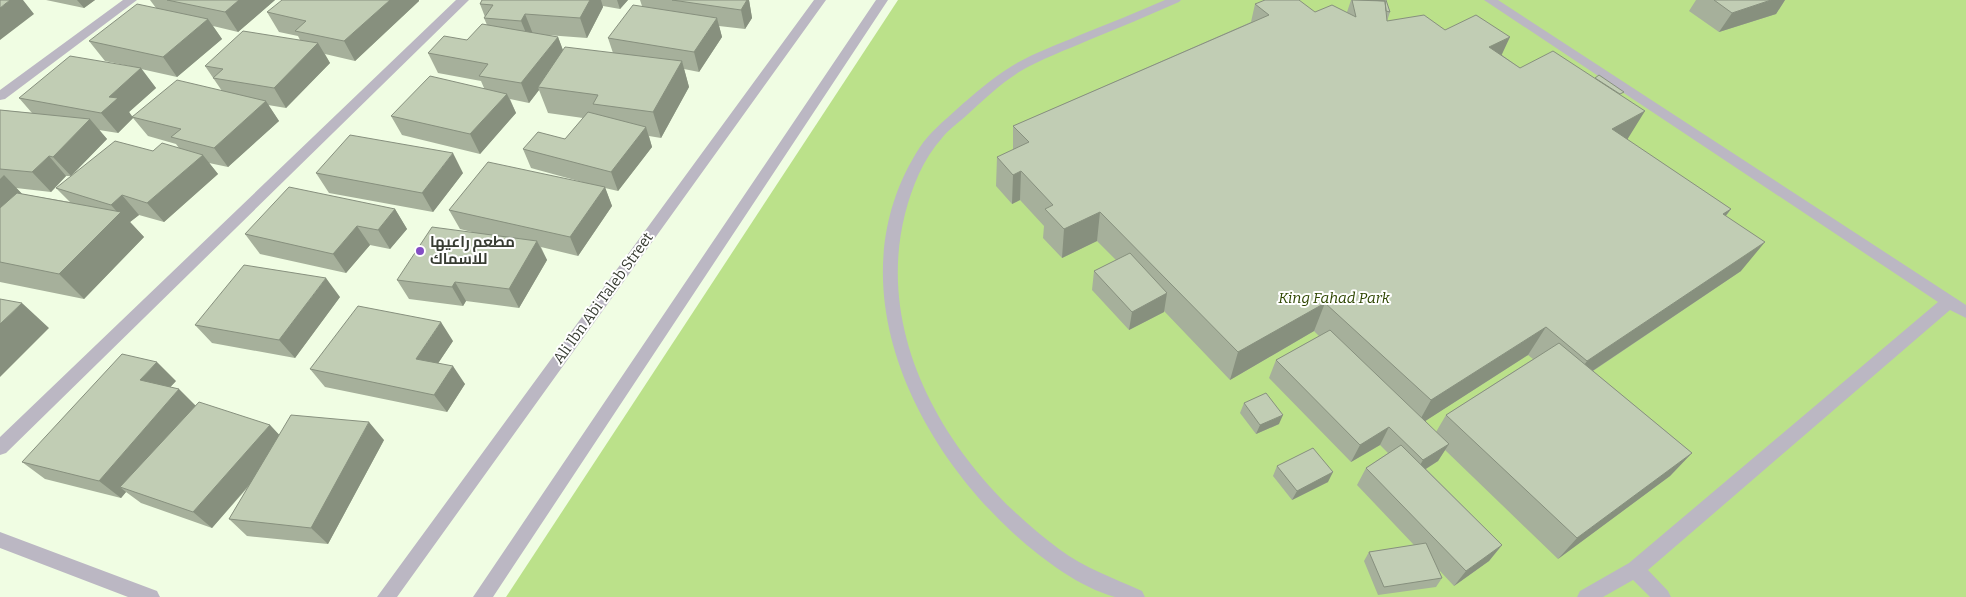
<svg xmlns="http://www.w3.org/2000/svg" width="1966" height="597" font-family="Bitter,Cairo,serif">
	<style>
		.green { fill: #bbe18a }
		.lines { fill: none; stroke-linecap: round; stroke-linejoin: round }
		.minor { fill: #bbb7c3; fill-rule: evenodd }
		.wall { fill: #a6b09b; fill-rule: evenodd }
		.shaded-wall { fill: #87907e }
		.building { fill: #c1cdb4; stroke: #87907e }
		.poi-dot { fill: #834dc4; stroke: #fff; stroke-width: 2 }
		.labels { text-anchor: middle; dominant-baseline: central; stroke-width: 4; stroke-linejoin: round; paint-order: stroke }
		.poi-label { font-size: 15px; font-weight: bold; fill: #373c32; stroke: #fff; text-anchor: start }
		.street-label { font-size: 15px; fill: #373c32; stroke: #fff }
		.park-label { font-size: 15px; font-style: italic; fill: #2e4601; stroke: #fff }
	</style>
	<rect width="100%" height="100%" fill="#f0fde3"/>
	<!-- green -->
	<path class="green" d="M898 0H1966V597H506Z"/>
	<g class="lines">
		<!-- minor -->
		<path class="minor" d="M123 0H137L5 99 0 100V90Z
			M456 0H469L6 453 0 455V437Z
			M814 0H826L397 597H377Z
			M876 0H888L493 597H473Z
			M1165 0H1181L1179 2C1149 15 1119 28 1089 40 1066 50 1041 59 1019 72 1000 84 983 100 967 115 958 123 949 129 942 138 923 159 912 187 905 214 872 345 957 474 1059 549 1084 568 1114 578 1142 591L1145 597C1136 597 1124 597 1115 597 1078 587 1039 557 1011 531 909 436 835 278 920 147 930 132 944 121 957 109 974 94 992 78 1012 66 1033 53 1057 45 1080 35 1108 24 1137 12 1165 0Z
			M1484 0H1498L1966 305V318L1950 310 1648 570 1668 591 1671 597H1650L1633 580 1603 597H1577L1580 591 1629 563 1938 302Z
			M0 532 157 591 160 597H128L0 548Z"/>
	</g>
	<!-- wall -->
	<path class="wall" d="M46 0H95L84 8Z
		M150 0H275L238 32 213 26 222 39 177 77 141 69 156 88 129 112 132 116 222 91 205 66 300 40 298 36 279 32 267 12 419 1 355 61 325 54 330 63 286 108 268 105 279 121 228 167 209 163 218 174 164 222 139 215 130 222 144 237 84 299 0 282V110L32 113 19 98 134 67 105 61 89 41 156 8ZM133 118 148 136 176 144 179 148 153 151 56 188 70 202 22 194 16 188 51 192 66 176H71L107 139 99 130 118 133Z
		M482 0H628L620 9 603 6V7L587 38 547 35 558 37 563 50 613 53 608 38 642 6 640 0H749L752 18 745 29 719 26 722 37 699 72 684 69 689 87 661 138 649 136 652 147 618 191 605 188 612 206 578 256 541 247 547 260 519 308 466 301 463 306 409 299 397 280 472 232 460 229 449 210 582 182 531 168 523 149 565 139 583 118 548 113 539 90 529 103 510 99 516 113 480 154 402 135 391 116 484 88 481 81 438 73 428 53 467 40 487 25 484 18 485 17 480 4Z
		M1351 0H1386L1390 12 1387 21 1445 30 1502 55 1520 68 1622 96 1627 140 1731 209 1726 216 1741 271 1593 371 1692 453 1670 476 1558 559 1445 450 1438 461 1426 469 1502 545 1489 561 1454 586 1439 570 1442 578 1436 587 1378 595 1364 561 1369 552 1414 545 1357 485 1366 468 1388 453 1380 445 1351 462 1269 378 1276 360 1319 336 1314 331 1230 380 1164 311V312L1129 330 1092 290 1094 271 1116 260 1097 241 1062 258 1043 238 1044 226 1020 200 1012 204 996 186 997 157 1013 150V126L1251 22 1255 4 1315 12H1347ZM1528 355 1533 359 1446 415 1436 432 1425 421Z
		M1696 0H1785L1776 14 1719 32 1689 11Z
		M316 173H463L433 212 329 193Z
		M395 209 407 229 390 249 370 245 346 273 260 254 245 234Z
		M340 297 295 358 212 343 195 325Z
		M453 341 438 363 465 384 447 412 325 387 310 369Z
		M176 381 170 387 196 406 270 425 279 435 384 440 328 544 247 536 229 519 249 486 212 528 141 503 126 492 121 498 45 479 22 462Z
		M1244 403 1279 424 1256 434 1240 413Z
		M1277 466 1328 482 1292 500 1273 476Z"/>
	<!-- shaded-wall -->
	<path class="shaded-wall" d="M10 0H23L34 14 0 40V8Z
		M77 0H95L84 8Z
		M239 0H275L238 32 225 12Z
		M390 0H419V1L355 61 344 41Z
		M590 0H601L603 7 587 38 580 18Z
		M617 0H628L620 9Z
		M747 0H749L752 18 745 29 741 10Z
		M1771 0H1785L1776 14 1719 32 1732 13Z
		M525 14 533 34 529 40 521 21Z
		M717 18 722 37 699 72 694 52Z
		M208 19 222 39 177 77 163 57Z
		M558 37 565 56 538 87 539 90 529 103 521 83Z
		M1510 37 1496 67 1489 47Z
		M318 43 330 63 286 108 274 88Z
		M682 61 689 87 661 138 653 112Z
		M141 68 156 88 129 112 133 118 118 133 101 113 109 97Z
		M507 94 516 113 480 154 470 134Z
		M266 101 279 121 228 167 214 148Z
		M1645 111 1627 140 1612 129Z
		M90 119 107 139 71 176 53 157Z
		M646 127 652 147 618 191 611 172Z
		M453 153 463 173 433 212 422 193Z
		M203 155 218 174 164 222 147 203Z
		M49 156 66 176 51 192 32 172Z
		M1021 171 1020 200 1012 204 1013 175Z
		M4 175 29 201 0 227V179Z
		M605 187 612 206 578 256 570 237Z
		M122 195 139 215 130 222 144 237 84 299 59 274 119 214 111 205Z
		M395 209 407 229 390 249 378 230Z
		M1731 209 1708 238 1723 214Z
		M1100 212 1097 241 1062 258 1064 229Z
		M357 226 370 245 346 273 333 254Z
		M537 241 547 260 519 308 509 289Z
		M1765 242 1741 271 1567 388 1587 361Z
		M326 278 340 297 295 358 279 340Z
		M455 282 466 301 463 306 452 287Z
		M1167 293 1164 312 1129 330 1132 312Z
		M22 303 49 328 0 377V324Z
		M1325 303 1314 331 1230 380 1238 352Z
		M441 322 453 341 429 377 416 359Z
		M1546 327 1528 355 1416 427 1431 400Z
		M157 362 176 381 160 398 140 380Z
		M453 366 465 384 447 412 434 395Z
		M179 389 197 407 120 487 126 492 121 498 99 481Z
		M1283 415 1279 424 1256 434 1260 425Z
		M369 422 384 440 328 544 311 528Z
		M270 425 286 442 212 528 193 512Z
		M1389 427 1380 445 1351 462 1360 445Z
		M1449 444 1438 461 1413 477 1423 460Z
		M1692 453 1670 476 1558 559 1577 538Z
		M1333 472 1328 482 1292 500 1297 491Z
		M1502 545 1489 561 1454 586 1466 571Z"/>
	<!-- building -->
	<path class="building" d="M0 0H10L0 8Z
		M167 0H239L225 12Z
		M282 0H390L344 41 295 31 306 21 267 12Z
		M482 0H590L580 18 525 14 521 21 484 18 493 5 480 4Z
		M672 0H747L741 10Z
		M1265 0H1299L1315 12 1332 5 1356 17 1352 0 1385 1 1387 21 1424 15 1445 30 1476 15 1510 37 1489 47 1520 68 1553 51 1645 111 1612 129 1731 209 1723 214 1765 242 1587 361 1546 327 1431 400 1325 303 1238 352 1100 212 1064 229 1045 209 1053 205 1021 171 1013 175 997 157 1029 142 1013 126 1269 15 1255 4Z
		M1370 0H1386L1390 12 1386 11 1385 1Z
		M1714 0H1771L1732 13Z
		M137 4 208 19 163 57 89 41Z
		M633 5 717 18 694 52 608 38Z
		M482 24 558 37 521 83 479 76 488 64 428 53 444 36 467 40Z
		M243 31 318 43 274 88 213 78 223 69 205 66Z
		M565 47 682 61 653 112 593 104 598 95 538 87Z
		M70 56 141 68 109 97 118 98 101 113 19 98Z
		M1599 75 1624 92 1620 94 1595 78Z
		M430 76 507 94 470 134 391 116Z
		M177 80 266 101 214 148 171 137 181 129 132 117Z
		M0 110 90 119 53 157 49 156 32 172 0 169Z
		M588 112 646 127 611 172 523 149 538 132 565 139Z
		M350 135 453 153 422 193 316 173Z
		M115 141 153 151 162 143 203 155 147 203 122 195 111 205 56 188Z
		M488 162 605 187 570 237 449 210Z
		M289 187 395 209 378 230 357 226 333 254 245 234Z
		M17 193 121 212 59 274 0 262V208Z
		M432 227 537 241 509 289 455 282 452 287 397 280Z
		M1130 253 1167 293 1132 312 1094 271Z
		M244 265 326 278 279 340 195 325Z
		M0 299 22 303 0 324Z
		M358 306 441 322 416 359 453 366 434 395 310 369Z
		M1330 330 1449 444 1423 460 1389 427 1360 445 1276 360Z
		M1559 343 1692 453 1577 538 1446 415Z
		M122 354 157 362 140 380 179 389 99 481 22 462Z
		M1266 393 1283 415 1260 425 1244 403Z
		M199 402 270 425 193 512 120 487Z
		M291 415 369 422 311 528 229 519Z
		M1401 445 1502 545 1466 571 1366 468Z
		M1313 448 1333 472 1297 491 1277 466Z
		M1426 543 1442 578 1384 587 1369 552Z"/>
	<!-- markers -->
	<circle class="poi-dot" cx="420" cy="251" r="5"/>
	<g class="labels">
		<!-- poi labels -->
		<g class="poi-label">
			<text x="430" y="242">مطعم راعيها<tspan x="430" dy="17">للاسماك</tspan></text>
		</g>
		<!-- street labels -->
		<g class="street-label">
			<text transform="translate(603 298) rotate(-54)">Ali Ibn Abi Taleb Street</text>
		</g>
		<!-- park labels -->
		<g class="park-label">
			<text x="1334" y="298">King Fahad Park</text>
		</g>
	</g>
</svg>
